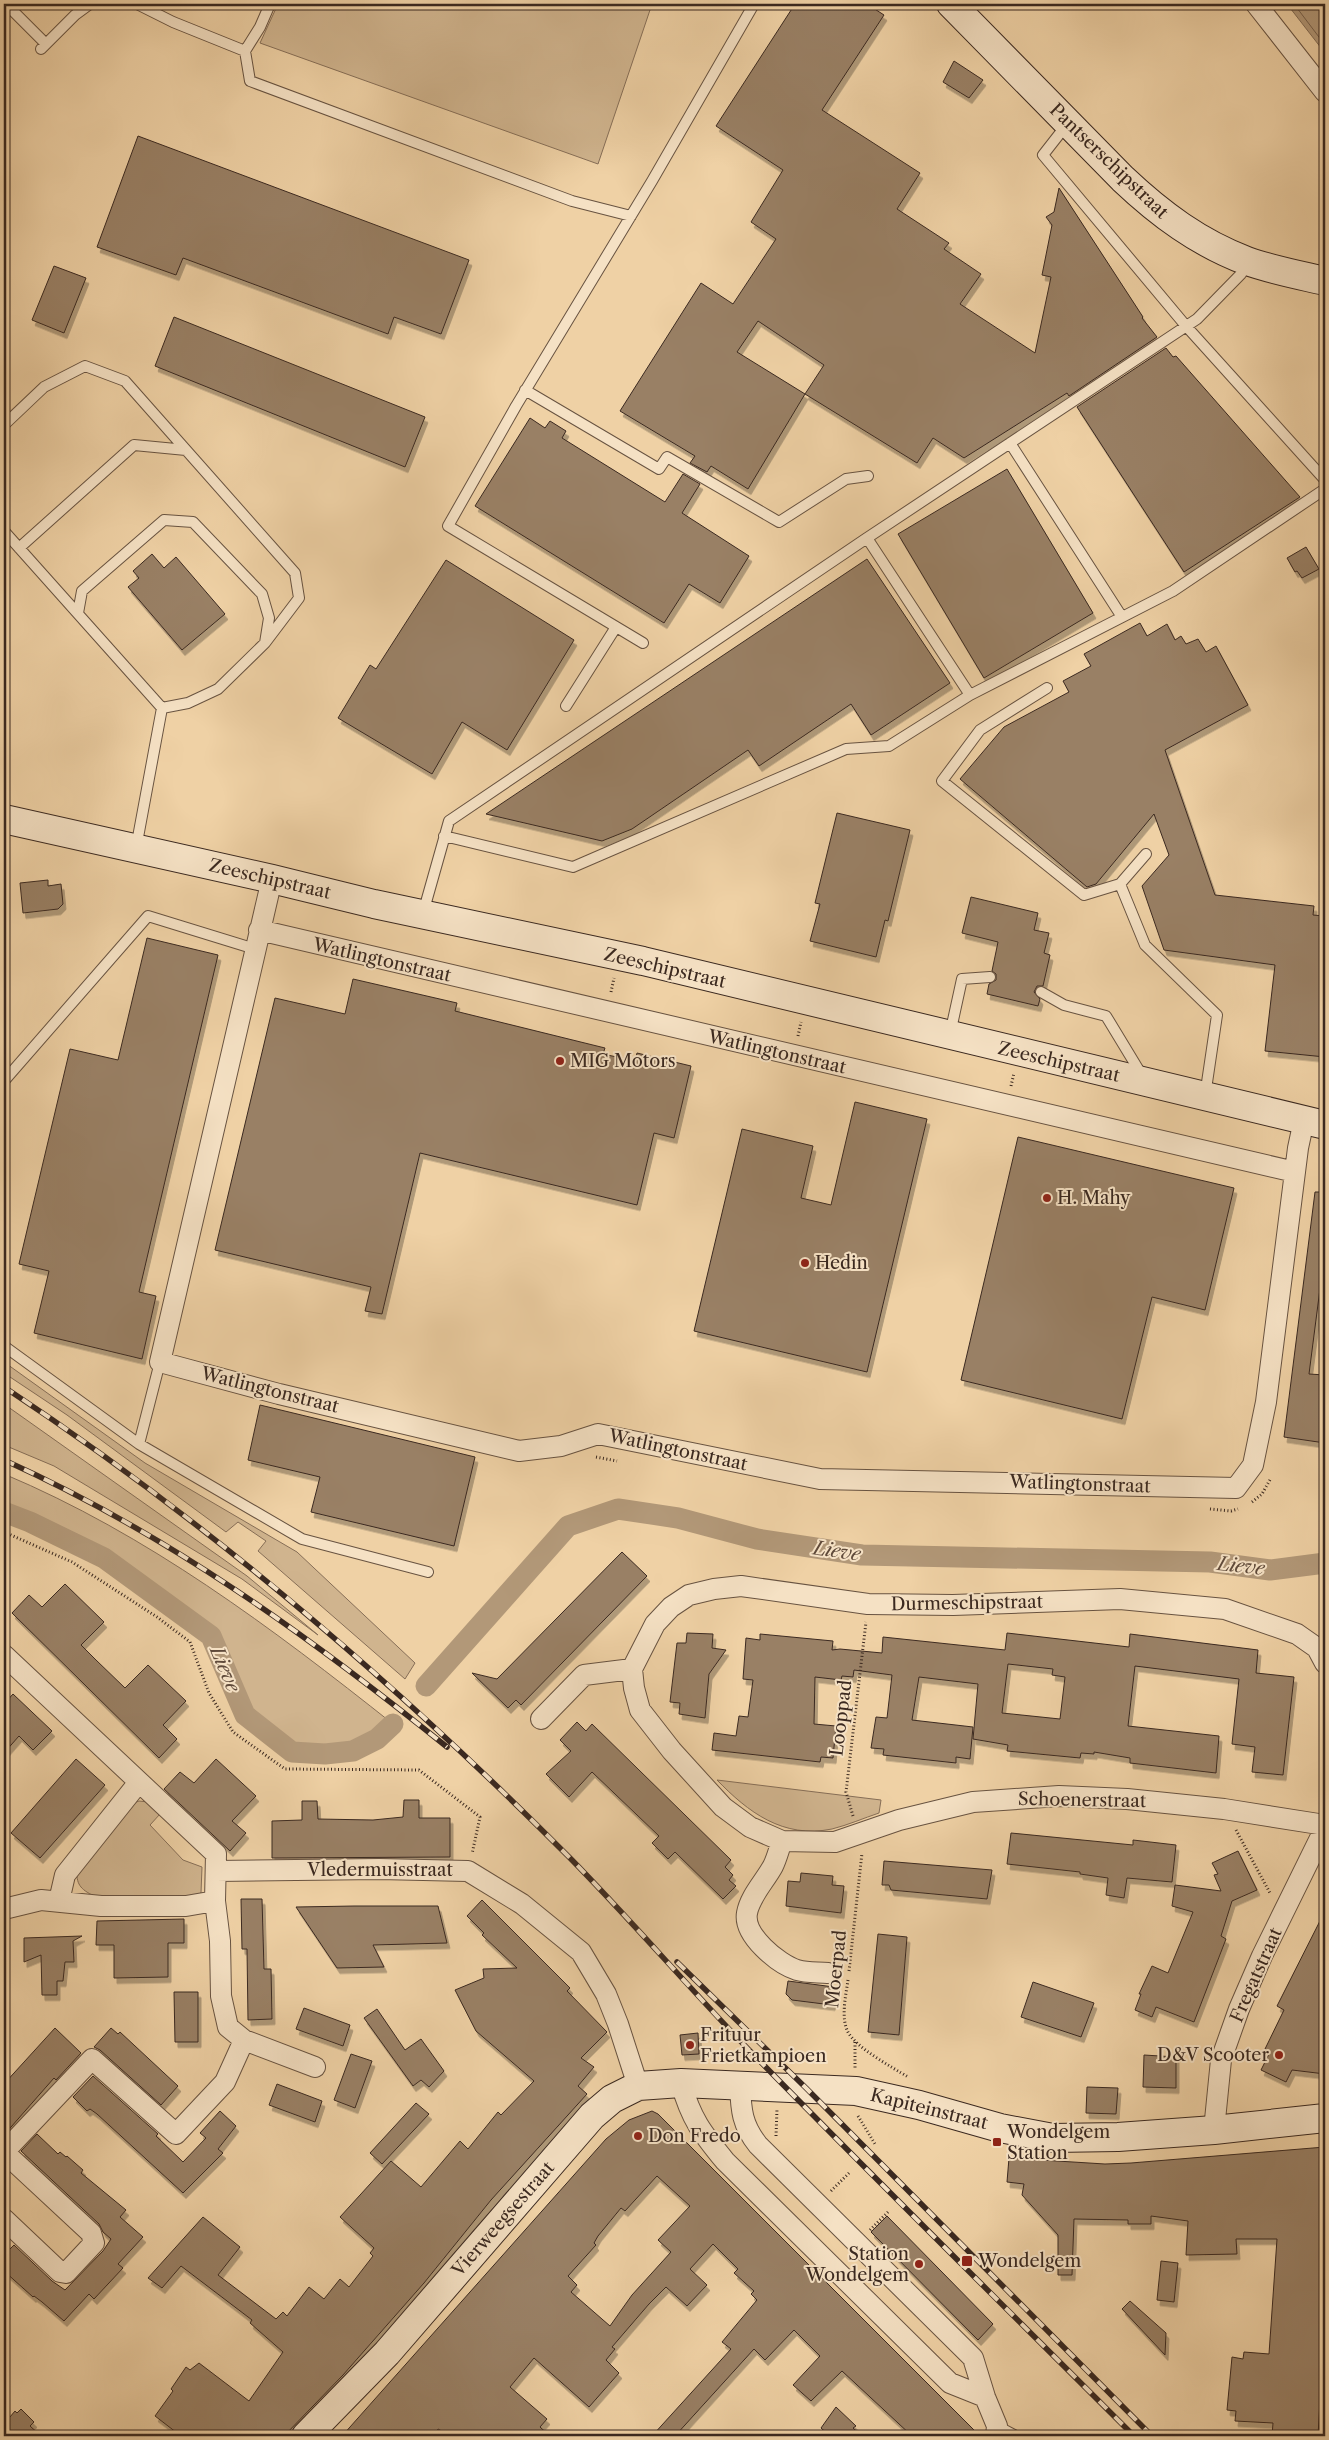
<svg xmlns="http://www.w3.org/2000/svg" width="1329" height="2440" font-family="'Libre Caslon Text',serif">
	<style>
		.green { fill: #d0b48e; stroke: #866e57 }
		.water { fill: #b29878; stroke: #826c55 }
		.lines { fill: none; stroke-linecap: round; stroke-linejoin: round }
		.shore { stroke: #76604c; stroke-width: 1 }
		.canal { stroke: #b29878; stroke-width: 21 }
		.building { fill: #998065; stroke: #3b2920; fill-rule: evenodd; filter: url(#shadow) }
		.lane-casing { stroke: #685341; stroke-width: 12 }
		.street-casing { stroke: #685341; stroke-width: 22 }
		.secondary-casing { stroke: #3b2920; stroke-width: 30 }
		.path { stroke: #3b2920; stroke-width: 3; stroke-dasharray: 1 2.5; stroke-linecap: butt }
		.lane { stroke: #f5e1c4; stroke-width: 10 }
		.street { stroke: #f5e1c4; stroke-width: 20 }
		.secondary { stroke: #f5e1c4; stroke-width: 28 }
		.rail-casing { stroke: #3b2920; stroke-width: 5.5 }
		.rail { stroke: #f5e1c4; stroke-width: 4; stroke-dasharray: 11; stroke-linecap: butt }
		.poi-dot { fill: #8f2418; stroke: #f5e1c4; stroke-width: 2 }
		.labels { text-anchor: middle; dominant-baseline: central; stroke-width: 4; stroke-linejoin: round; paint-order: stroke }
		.street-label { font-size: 18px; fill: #3b2920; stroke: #f5e1c4 }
		.poi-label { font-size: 18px; fill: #3b2920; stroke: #f5e1c4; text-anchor: start }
		.water-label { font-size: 19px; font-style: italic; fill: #5f4a3a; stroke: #f5e1c4 }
	</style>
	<defs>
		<filter id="shadow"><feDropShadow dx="3" dy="5.5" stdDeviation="0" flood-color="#0004"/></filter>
	</defs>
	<rect width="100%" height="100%" fill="#efd1a5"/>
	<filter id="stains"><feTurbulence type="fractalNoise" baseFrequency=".004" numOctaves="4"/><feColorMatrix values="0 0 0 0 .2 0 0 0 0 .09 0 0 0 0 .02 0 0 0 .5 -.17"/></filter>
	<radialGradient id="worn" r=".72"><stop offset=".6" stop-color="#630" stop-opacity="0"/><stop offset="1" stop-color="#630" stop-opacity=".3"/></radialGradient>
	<!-- green -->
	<path class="green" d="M278 4H652L598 164 260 43Z
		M4 1362 145 1463 297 1552 415 1663 405 1679 258 1551 266 1541 238 1522 226 1532 67 1415 4 1373Z
		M4 1404 247 1576 318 1635 242 1579 54 1466 4 1445Z
		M4 1474C147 1534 272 1628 393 1724L377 1739 353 1751 325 1754 292 1752 245 1715 211 1636 104 1558 30 1522 4 1512Z
		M717 1780 881 1800 879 1813C864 1818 848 1825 832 1829 783 1839 748 1812 717 1780Z
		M139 1801 148 1802 160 1814 150 1825 183 1860 202 1867 201 1893 196 1896H94C80 1889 76 1884 77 1869L131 1804Z"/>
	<!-- water -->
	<path class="water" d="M1287 4H1325V53Z"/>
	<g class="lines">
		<!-- shore -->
		<path class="shore" d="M1294 4 1325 45"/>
		<!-- canal -->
		<path class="canal" d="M4 1512 30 1522 104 1558 211 1636 245 1715 292 1752 325 1754 353 1751 377 1739 393 1724
			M426 1686 568 1526 618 1509 678 1518 757 1539 862 1555 1210 1562 1270 1570 1325 1563"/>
	</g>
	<!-- building -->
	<path class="building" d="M795 4H867L884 15 822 110 920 173 897 209 949 243 944 249 981 274 960 304 1035 353 1051 277 1042 275 1052 225 1046 217 1054 212 1059 188 1143 317 1142 318 1157 337 1069 396 1067 393 964 458 933 438 917 463 805 394 748 489 711 466 707 472 690 463 695 456 620 411 701 283 733 304 776 239 751 222 783 170 716 126ZM758 321 824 365 805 394 737 352Z
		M954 61 983 80 969 98 943 82Z
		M138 136 469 260 441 334 394 317 388 334 183 258 176 275 97 247Z
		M54 266 86 278 64 333 32 320Z
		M174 317 425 417 405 467 155 366Z
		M1166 348 1173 357 1176 356 1300 497 1184 572 1077 407Z
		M530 418 545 428 550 421 566 431 562 438 665 502 683 474 700 484 682 513 749 556 720 603 689 584 664 623 475 506Z
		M1007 469 1093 613 984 678 898 534Z
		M1306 547 1319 569 1302 578 1297 571 1295 572 1287 558Z
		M152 554 164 568 176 557 225 614 182 650 128 587 139 578 133 571Z
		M867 559 950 683 871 735 851 704 759 766 748 750 632 829 602 841 486 814Z
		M446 560 574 640 507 750 462 722 432 774 338 718 370 665 376 669Z
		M1140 623 1147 636 1167 624 1175 640 1181 636 1186 644 1198 639 1206 652 1216 646 1248 705 1165 750 1215 895 1314 906 1313 915 1325 916V1057L1265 1051 1275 965 1164 950 1142 886 1169 855 1154 814 1096 884 1087 887 960 779 1004 727 1069 692 1063 681 1091 666 1084 654Z
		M837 813 910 830 888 921 885 920 876 957 810 941 820 904 815 903Z
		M48 880V886L61 884 63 904 58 909 23 913 20 883Z
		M971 897 1038 913 1034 930 1049 933 1044 953 1050 955 1043 986H1037L1034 992 1040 999 1038 1006 987 994 989 984 996 980V974L992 971 998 942 962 933Z
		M147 938 218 955 139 1292 156 1296 142 1359 34 1333 49 1271 19 1264 70 1049 118 1060Z
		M353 979 457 1003 455 1011 605 1048 603 1054 635 1061 637 1053 691 1066 674 1138 654 1133 637 1205 420 1153 382 1314 365 1311 371 1287 215 1250 275 998 345 1014Z
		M855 1102 927 1119 867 1372 694 1331 742 1129 813 1146 801 1198 831 1205Z
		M1018 1137 1234 1188 1205 1310 1152 1297 1122 1419 961 1380Z
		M1315 1192H1325V1250L1309 1374 1325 1375V1443L1284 1437Z
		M260 1405 475 1457 454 1546 311 1512 320 1477 248 1460Z
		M622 1552 647 1576 521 1705 516 1700 508 1708 472 1673 497 1679Z
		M65 1584 104 1622 81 1645 96 1660 125 1688 148 1665 186 1701 163 1725 177 1739 159 1758 12 1613 29 1595 42 1607Z
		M687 1633 713 1634 712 1648 726 1650 709 1674 705 1718 679 1714 680 1703 670 1702 677 1643H686Z
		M1007 1633 1129 1647 1130 1634 1258 1650 1256 1673 1294 1677 1283 1775 1252 1772 1255 1747 1232 1744 1239 1679 1135 1666 1128 1726 1219 1736 1216 1773 1130 1763V1758L1094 1752V1754L1081 1753 1080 1758 1007 1751 1008 1745 973 1739 978 1684 919 1677 912 1720 973 1727 970 1759 956 1757V1763L883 1755 884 1749 871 1748 876 1717 887 1718 892 1675 854 1670 853 1677 842 1676 841 1680 815 1677 814 1724 836 1726 833 1758 821 1757 820 1762 712 1750 714 1733 736 1736 739 1716 748 1717 753 1680 743 1679 746 1638 760 1640V1634L833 1641 832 1650 840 1649 882 1653 883 1637 1005 1650ZM1008 1664 1053 1669 1052 1675 1065 1677 1060 1719 1002 1713Z
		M13 1694 52 1731 33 1750 19 1736 4 1753V1704Z
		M577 1722 586 1731 592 1724 731 1860 725 1867 733 1875 729 1880 736 1886 723 1899 675 1852 668 1859 652 1843 659 1836 592 1772 569 1797 546 1774 571 1751 560 1740Z
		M76 1759 105 1785 40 1858 11 1833Z
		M216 1759 256 1796 232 1821 246 1833 230 1851 164 1789 180 1772 194 1783Z
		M404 1800H419V1818H450V1857L272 1858V1821L302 1820V1801H317L318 1819 373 1820 403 1817Z
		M1011 1833 1133 1845V1840L1176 1845 1172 1882 1127 1878 1124 1898 1106 1895 1108 1878 1080 1874V1872L1007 1864Z
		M1238 1851 1257 1890 1232 1901 1221 1936 1226 1939 1194 2022 1156 2007 1152 2017 1135 2010 1141 1994H1139L1152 1966 1168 1973 1193 1912 1172 1906 1175 1885 1221 1891 1214 1875 1218 1874 1212 1863Z
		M884 1861 992 1870 987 1899 891 1890 889 1885H882Z
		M801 1873 833 1876 832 1885 844 1886 841 1913 786 1906 788 1881 800 1882Z
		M241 1899H262L264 1969H271L272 2019 248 2020 247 1949H242Z
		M482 1900 570 1988 567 1991 607 2032 581 2058 594 2067 578 2086 587 2094 491 2200 424 2283 343 2375 284 2436H181L155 2416 173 2391 171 2389 186 2367 190 2370 199 2363 249 2401 283 2352 250 2323 252 2320 181 2266 162 2288 148 2278 203 2217 240 2247 218 2275 276 2319 283 2312 287 2316 309 2287 324 2299 340 2279 349 2287 373 2256 370 2253 374 2248 340 2217 391 2161 421 2187 460 2141 468 2149 498 2112 501 2115 534 2081 476 2031 455 1990 484 1978 483 1969 517 1968 482 1935 484 1933 467 1916Z
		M354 1906H438L447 1943 373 1945 384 1967 337 1968 296 1907Z
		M1325 1911V2074L1292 2070 1286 2082 1261 2070 1270 2052 1265 2049 1284 2010 1277 2006Z
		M184 1919V1943H168V1977L114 1978V1945H96L97 1921Z
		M878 1934 907 1937 899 2035 868 2032Z
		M82 1936 73 1941 74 1962H65L63 1981H57V1995H42L41 1955 24 1962V1938Z
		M788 1981 834 1987 832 2005 792 2000 786 1994Z
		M1033 1982 1094 2003 1081 2037 1021 2017Z
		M174 1992H198V2042H175Z
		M304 2008 350 2025 343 2046 296 2029Z
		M377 2009 405 2050 421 2039 444 2071 429 2087 421 2080 413 2086 364 2018Z
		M55 2028 81 2053 56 2080 54 2078 4 2135V2084Z
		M111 2028 118 2034 120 2032 178 2086 161 2105 100 2050 94 2047Z
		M698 2033 699 2054 682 2055 680 2035Z
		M351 2054 372 2061 355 2108 334 2100Z
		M1144 2055 1176 2057V2088L1143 2087Z
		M93 2076 158 2134 156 2136 183 2162 206 2138 200 2133 220 2111 236 2126 218 2149 223 2153 183 2193 97 2114 90 2109 87 2111 73 2097Z
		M277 2084 322 2101 315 2122 269 2105Z
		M1087 2087 1118 2088 1116 2114 1086 2113Z
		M416 2103 429 2114 382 2164 370 2153Z
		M652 2111 658 2114 980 2436H912L842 2371 811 2401 793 2385 820 2356 794 2330 765 2360 754 2349 675 2436H652L731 2349 722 2342 757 2300 751 2294 754 2291 734 2273 738 2269 713 2244 690 2269 707 2285 687 2306 666 2287 649 2304 612 2347 615 2349 606 2360 619 2373 589 2407 534 2358 510 2387 547 2419 540 2427 550 2436H451L438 2429 434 2436H342L606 2139 629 2120ZM657 2176 690 2206 658 2240 671 2252 632 2295 610 2326 571 2292 577 2285 568 2276 596 2245 594 2243 598 2236 621 2208 625 2211Z
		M37 2134 58 2154 60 2152 66 2157 67 2156 83 2170 81 2173 126 2210 120 2217 143 2237 118 2264 123 2268 94 2299 89 2294 64 2321 42 2302 34 2296 33 2297 4 2271V2255L14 2245 52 2281 65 2290 103 2251 111 2239 103 2232 99 2224 21 2151Z
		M1325 2147V2311L1318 2436H1272L1273 2423 1235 2421 1236 2411 1227 2410 1232 2357 1243 2359 1244 2352 1269 2354 1277 2239H1236L1237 2254 1186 2255 1188 2221 1151 2216V2224H1128V2220L1074 2219 1072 2275H1058V2235L1022 2195 1024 2184 1007 2182 1009 2158 1105 2164 1131 2163Z
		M887 2216 993 2324 978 2340 871 2232Z
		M1161 2261 1178 2263 1174 2302 1157 2300Z
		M1130 2301 1166 2333 1165 2355 1122 2309Z
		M836 2407 856 2426 853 2428 862 2436H830L821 2428Z
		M21 2409 34 2422 30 2426 41 2436H4V2424L15 2411 17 2413Z"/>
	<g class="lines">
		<!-- lane casing -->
		<g class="lane-casing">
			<path id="lane" d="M6 4 46 44
				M137 4 173 22 245 51 260 27 270 4
				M41 49 75 15 90 4
				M245 51 250 81 572 201 631 216
				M1068 123 1043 155 1186 326 1325 480
				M525 390 659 469 667 457 779 522 846 479 868 476
				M4 425 44 387 85 366 125 381 295 573 299 598 265 643
				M1010 443 1122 617
				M4 531 162 708 136 848
				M867 538 1197 319 1241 274 1247 263
				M19 548 134 445 186 450
				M78 613 82 591 164 520 193 522 262 594 269 618 265 643 218 689 188 703 162 708
				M643 643 448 526 516 406 652 181 754 4
				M1047 688 980 730 942 781 1084 895 1120 884 1145 945 1217 1015 1205 1096
				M970 695 1173 591 1325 489
				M566 706 616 627
				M1120 884 1146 854
				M423 913 449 821 867 538 970 695 889 746 846 749 573 867 444 836
				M1041 992 1064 1005 1106 1016 1143 1077
				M950 1034 962 979 990 977
				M4 1081 148 916 255 949
				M4 1346 139 1444
				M160 1362 139 1444 302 1539 428 1572
				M997 2426 1016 2436"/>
		</g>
		<!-- street casing -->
		<g class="street-casing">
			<path id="street" d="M1256 4 1325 92
				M272 879 160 1362 279 1394 519 1451 561 1446 598 1434 820 1479 1236 1488 1253 1465 1266 1402 1298 1148 1304 1120
				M259 930 1295 1172
				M4 1655 216 1854 215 1901 220 1941 221 1996 228 2027 244 2040 315 2067
				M1325 1663 1317 1648 1297 1634 1225 1609 1120 1599 953 1605 868 1604 741 1586 714 1589 689 1595 671 1607 655 1624 632 1669 634 1688 640 1710 672 1751 723 1807 750 1827 782 1841 835 1842 899 1820 973 1802 1059 1796 1127 1799 1224 1809 1325 1825
				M541 1719 584 1675 632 1669
				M782 1841C779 1849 777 1858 773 1866 765 1881 750 1896 747 1913 743 1935 778 1964 797 1970 807 1973 818 1972 828 1973
				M216 1871 379 1869 468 1871 522 1904 581 1952 606 1994 618 2024 638 2086
				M59 1901 65 1875 139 1782
				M4 1909 41 1900 101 1906H186L215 1901
				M681 2083C691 2119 702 2133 725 2161L950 2383 985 2397
				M740 2086C741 2110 742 2125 758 2145L973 2358 985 2397 997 2426 996 2436
				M1214 2130 1221 2060 1239 2009 1262 1956 1325 1828
				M4 2152 92 2059 176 2134 225 2082 244 2040
				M4 2219 60 2272 66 2273 94 2243 91 2233 4 2152"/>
		</g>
		<!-- secondary casing -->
		<g class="secondary-casing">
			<path id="secondary" d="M951 4 1123 179C1160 214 1199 243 1247 261 1272 270 1299 275 1325 281
				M4 819 272 879 374 904 643 961 1325 1125
				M306 2436 387 2353 592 2116 612 2099 638 2086 681 2083 856 2091 919 2105 1000 2128 1053 2138 1118 2137 1214 2130 1325 2118"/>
		</g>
		<!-- path -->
		<path class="path" d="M611 992 614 978
			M798 1036 801 1022
			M1011 1086 1014 1073
			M596 1457 617 1461
			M1252 1502 1262 1494 1271 1478
			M1210 1509 1231 1511 1238 1509
			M4 1532 72 1562 157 1617 190 1642 209 1693 233 1732 285 1769 419 1770 480 1817 472 1854
			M853 1816 846 1792 866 1622
			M1236 1830 1270 1893
			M849 1971 862 1853
			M848 1980C846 1995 841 2015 847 2030 854 2047 892 2067 908 2077
			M855 2042V2068
			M858 2116 875 2144
			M776 2136 777 2109
			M831 2191 849 2173
			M870 2230 888 2212"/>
		<!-- lane -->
		<use href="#lane" class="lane"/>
		<!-- street -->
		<use href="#street" class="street"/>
		<!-- secondary -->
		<use href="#secondary" class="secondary"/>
		<!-- rail casing -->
		<g class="rail-casing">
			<path id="rail" d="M4 1387C210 1523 396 1683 570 1858 632 1921 689 1988 750 2051 877 2181 1006 2308 1134 2436
				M4 1460C166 1533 309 1636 447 1747
				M677 1962 806 2088 1152 2436"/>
		</g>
		<!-- rail -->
		<use href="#rail" class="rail"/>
	</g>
	<!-- markers -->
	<g class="poi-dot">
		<circle cx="560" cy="1061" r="5"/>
		<circle cx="1047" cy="1198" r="5"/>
		<circle cx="805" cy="1263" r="5"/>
		<circle cx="690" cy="2045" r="5"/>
		<circle cx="1279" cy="2055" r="5"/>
		<circle cx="638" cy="2136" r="5"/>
		<rect x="992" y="2137" width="10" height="10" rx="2.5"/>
		<rect x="961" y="2255" width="12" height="12" rx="2.5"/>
		<circle cx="919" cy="2264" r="5"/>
	</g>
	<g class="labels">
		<!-- street labels -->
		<g class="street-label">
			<text transform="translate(1109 161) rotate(44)">Pantserschipstraat</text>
			<text transform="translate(270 879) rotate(13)">Zeeschipstraat</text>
			<text transform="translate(382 960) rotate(13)">Watlingtonstraat</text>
			<text transform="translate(665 968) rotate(13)">Zeeschipstraat</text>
			<text transform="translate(777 1052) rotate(13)">Watlingtonstraat</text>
			<text transform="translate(1059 1062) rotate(13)">Zeeschipstraat</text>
			<text transform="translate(270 1390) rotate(14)">Watlingtonstraat</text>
			<text transform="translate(678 1450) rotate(12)">Watlingtonstraat</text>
			<text transform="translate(1080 1484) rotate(2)">Watlingtonstraat</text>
			<text transform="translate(967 1603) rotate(-1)">Durmeschipstraat</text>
			<text transform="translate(841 1718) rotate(-83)">Looppad</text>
			<text transform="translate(1082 1800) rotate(1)">Schoenerstraat</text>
			<text x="380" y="1870">Vledermuisstraat</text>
			<text transform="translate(836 1969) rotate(-84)">Moerpad</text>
			<text transform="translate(1256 1975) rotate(-66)">Fregatstraat</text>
			<text transform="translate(929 2109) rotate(14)">Kapiteinstraat</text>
			<text transform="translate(503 2219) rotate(-49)">Vierweegsestraat</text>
		</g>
		<!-- poi labels -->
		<g class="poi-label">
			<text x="570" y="1061">MIG Motors</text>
			<text x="1057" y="1198">H. Mahy</text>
			<text x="815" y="1263">Hedin</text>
			<text x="700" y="2035">Frituur<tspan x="700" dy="21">Frietkampioen</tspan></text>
			<text x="1269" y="2055" text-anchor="end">D&amp;V Scooter</text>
			<text x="1007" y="2132">Wondelgem<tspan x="1007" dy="21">Station</tspan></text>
			<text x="648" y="2136">Don Fredo</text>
			<text x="909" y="2254" text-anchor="end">Station<tspan x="909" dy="21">Wondelgem</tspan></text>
			<text x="978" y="2261">Wondelgem</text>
		</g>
		<!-- water labels -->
		<g class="water-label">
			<text transform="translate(837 1551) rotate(8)">Lieve</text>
			<text transform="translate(1241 1566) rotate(6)">Lieve</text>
			<text transform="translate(225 1669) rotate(67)">Lieve</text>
		</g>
	</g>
	<!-- margin -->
	<rect width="1329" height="2440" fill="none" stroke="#efd1a5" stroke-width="20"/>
	<rect x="5" y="5" width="1319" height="2430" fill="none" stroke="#3b2920" stroke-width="2.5"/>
	<rect x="10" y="10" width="1309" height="2420" fill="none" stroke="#3b2920"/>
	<rect width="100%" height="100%" filter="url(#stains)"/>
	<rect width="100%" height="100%" fill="url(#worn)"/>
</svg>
